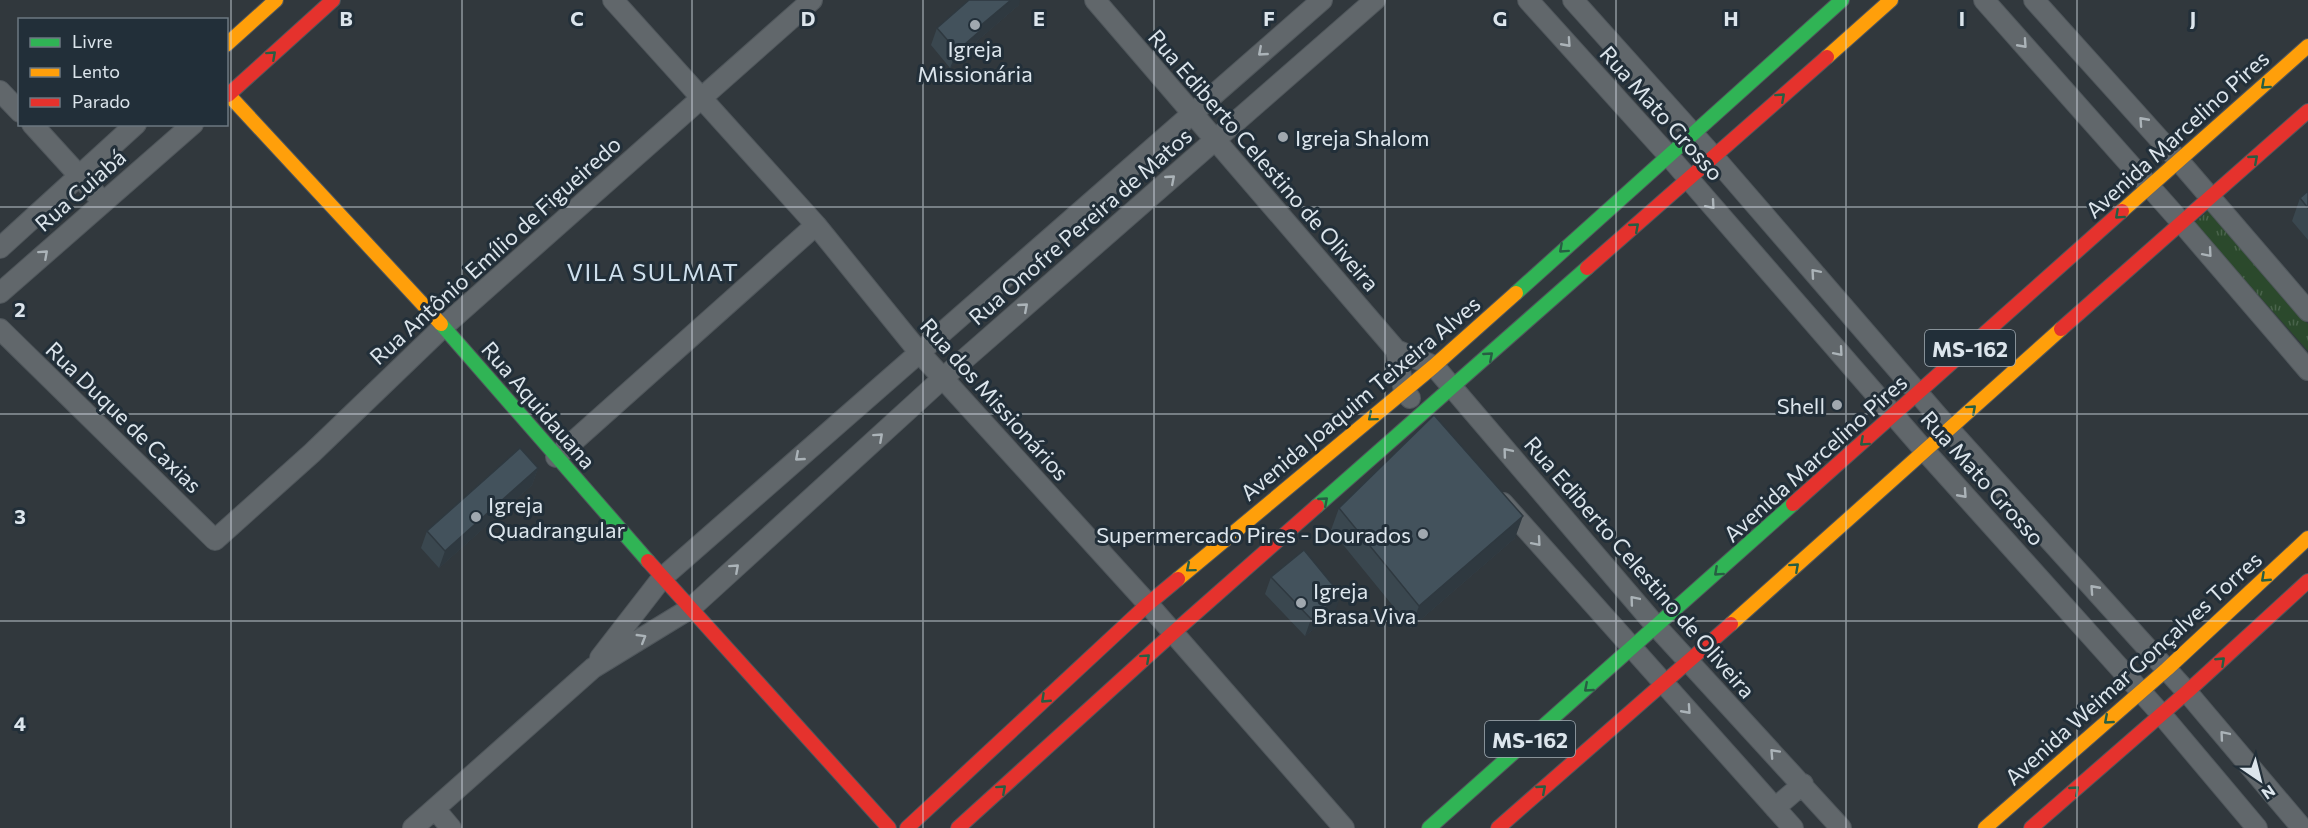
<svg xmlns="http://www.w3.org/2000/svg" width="2308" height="828" font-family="Commissioner,sans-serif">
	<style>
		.park { fill: url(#park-tufts) }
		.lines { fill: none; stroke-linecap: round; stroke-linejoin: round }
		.street-casing { stroke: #50575c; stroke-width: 22 }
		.fast-casing { stroke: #50575c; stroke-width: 16 }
		.slow-casing { stroke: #50575c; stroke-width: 16 }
		.jam-casing { stroke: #50575c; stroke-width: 16 }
		.street { stroke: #61676b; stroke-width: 20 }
		.fast { stroke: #30b455; stroke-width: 14 }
		.slow { stroke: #ff9f0a; stroke-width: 14 }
		.jam { stroke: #e5322d; stroke-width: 14 }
		.wall { fill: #3a474f }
		.shaded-wall { fill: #2f3940 }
		.building { fill: #43525c; stroke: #2f3940; stroke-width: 1.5 }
		.oneway { stroke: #abb3b8 }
		.oneway2 { stroke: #275e43 }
		.grid { fill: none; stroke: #dce5ec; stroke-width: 1.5; stroke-opacity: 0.55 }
		.poi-dot { fill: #a0a8af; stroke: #222f39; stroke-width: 2 }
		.labels { text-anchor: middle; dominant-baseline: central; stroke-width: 6; stroke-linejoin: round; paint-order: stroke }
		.shield { fill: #222f39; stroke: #a4aeb6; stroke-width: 1.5 }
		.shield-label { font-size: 21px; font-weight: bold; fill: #dce5ec }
		.poi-label { font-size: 22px; fill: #dce5ec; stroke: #222f39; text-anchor: start }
		.street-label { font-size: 22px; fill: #dce5ec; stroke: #222f39 }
		.neighbourhood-label { font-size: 24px; letter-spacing: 1.5px; fill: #cedfec; stroke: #222f39 }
		.grid-label { font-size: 20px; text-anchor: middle; font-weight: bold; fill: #dce5ec; stroke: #222f39; stroke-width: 6; stroke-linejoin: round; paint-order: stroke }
	</style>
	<defs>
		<pattern id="park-tufts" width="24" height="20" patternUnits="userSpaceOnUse" patternTransform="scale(1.5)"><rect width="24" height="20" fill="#2b492c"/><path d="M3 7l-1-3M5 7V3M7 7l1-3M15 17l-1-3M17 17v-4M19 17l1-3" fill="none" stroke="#49634b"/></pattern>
	</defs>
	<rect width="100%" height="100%" fill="#31383d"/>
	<!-- park -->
	<path class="park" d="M2212 208 2308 324V351L2194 223Z"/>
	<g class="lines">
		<!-- street casing -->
		<g class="street-casing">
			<path id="street" d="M613 0 816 225 919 352 1148 604 1344 828
				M1095 0 1396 350 1434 366 1656 626 1841 828
				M1528 0 1668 155 1924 450 2161 714 2257 828
				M1573 0 1714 157 1949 429 2187 692 2302 828
				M1984 0 2181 222 2308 370
				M2034 0 2179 161 2308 311
				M0 91 20 112
				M32 124 103 202
				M0 248 136 124
				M0 293 193 124
				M0 329 215 540 312 453 443 327 812 0
				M1396 350 1404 391 1410 398
				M556 457 816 225
				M1503 503 1793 828
				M600 658 662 578 1322 0
				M1775 808 1803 784
				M435 809 451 828
				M413 828 593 668 691 608 943 378 1375 0"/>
		</g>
		<!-- fast casing -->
		<g class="fast-casing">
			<path id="fast" d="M1516 293 1842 0
				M441 324 648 561
				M1317 506 1587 268
				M1429 828 1793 504"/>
		</g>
		<!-- slow casing -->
		<g class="slow-casing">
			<path id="slow" d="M226 45 276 0
				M1827 57 1891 0
				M226 92 441 324
				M2122 211 2308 46
				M1178 579 1434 366 1516 293
				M1731 624 2061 329
				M1985 828 2167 669 2308 538"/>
		</g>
		<!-- jam casing -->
		<g class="jam-casing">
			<path id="jam" d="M228 95 333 0
				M1587 268 1827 57
				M2061 329 2308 111
				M1793 504 2122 211
				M648 561 889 828
				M907 828 1148 604 1178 579
				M958 828 1173 633 1317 506
				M1498 828 1731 624
				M2031 828 2187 692 2308 581"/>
		</g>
		<!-- street -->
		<use href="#street" class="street"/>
		<!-- fast -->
		<use href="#fast" class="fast"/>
		<!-- slow -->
		<use href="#slow" class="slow"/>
		<!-- jam -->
		<use href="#jam" class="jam"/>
	</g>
	<!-- wall -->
	<path class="wall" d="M1019 5 977 41 975 47 950 68 931 45 937 28Z
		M2308 191V240L2292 221 2300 198Z
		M538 468 532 485 439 568 421 548 427 531Z
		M1339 508 1515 538 1411 628 1331 530Z
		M1271 577 1335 612 1305 636 1265 594Z"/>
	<!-- shaded-wall -->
	<path class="shaded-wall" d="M1011 0H1020L1019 5 977 41 975 47 950 68 957 51 979 27Z
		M538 468 532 485 439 568 445 551Z
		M1523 516 1515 538 1411 628 1419 606Z
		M1341 595 1335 612 1305 636 1311 619Z"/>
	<!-- building -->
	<path class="building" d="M969 0H1011L979 27 981 30 957 51 937 28Z
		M2308 191V208L2300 198Z
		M1434 415 1523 516 1419 606 1339 508Z
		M520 448 538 468 445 551 427 531Z
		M1304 550 1341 595 1311 619 1271 577Z"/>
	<!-- one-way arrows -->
	<defs><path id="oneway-chevron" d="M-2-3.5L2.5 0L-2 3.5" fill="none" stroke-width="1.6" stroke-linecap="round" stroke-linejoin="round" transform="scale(1.5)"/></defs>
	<g class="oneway">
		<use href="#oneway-chevron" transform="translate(1567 43) rotate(48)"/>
		<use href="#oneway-chevron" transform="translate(2023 44) rotate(48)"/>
		<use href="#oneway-chevron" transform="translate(1262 52) rotate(139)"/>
		<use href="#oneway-chevron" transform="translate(2143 121) rotate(-132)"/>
		<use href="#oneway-chevron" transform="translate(1171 179) rotate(-41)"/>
		<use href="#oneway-chevron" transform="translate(1711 205) rotate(49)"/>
		<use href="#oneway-chevron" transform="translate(2208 253) rotate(49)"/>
		<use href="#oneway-chevron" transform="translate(44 254) rotate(-42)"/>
		<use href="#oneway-chevron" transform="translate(1815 273) rotate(-131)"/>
		<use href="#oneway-chevron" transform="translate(1024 307) rotate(-41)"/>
		<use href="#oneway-chevron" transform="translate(1839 352) rotate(49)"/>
		<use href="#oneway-chevron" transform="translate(879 437) rotate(-42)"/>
		<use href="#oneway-chevron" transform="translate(1507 452) rotate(-130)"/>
		<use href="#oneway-chevron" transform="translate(799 457) rotate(139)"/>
		<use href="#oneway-chevron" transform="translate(1963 494) rotate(48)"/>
		<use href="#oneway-chevron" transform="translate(1537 542) rotate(49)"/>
		<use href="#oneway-chevron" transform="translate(735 568) rotate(-42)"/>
		<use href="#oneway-chevron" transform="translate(2094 589) rotate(-132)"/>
		<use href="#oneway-chevron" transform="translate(1634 600) rotate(-130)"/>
		<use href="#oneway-chevron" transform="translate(642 638) rotate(-31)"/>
		<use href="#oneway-chevron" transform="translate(1687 710) rotate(48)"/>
		<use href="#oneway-chevron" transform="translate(2224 735) rotate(-130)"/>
		<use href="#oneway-chevron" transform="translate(1774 753) rotate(-133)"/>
	</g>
	<g class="oneway2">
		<use href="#oneway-chevron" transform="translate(272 55) rotate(-42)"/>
		<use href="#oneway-chevron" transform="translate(2265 85) rotate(138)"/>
		<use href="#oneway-chevron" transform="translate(1781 97) rotate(-42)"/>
		<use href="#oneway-chevron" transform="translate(2254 159) rotate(-41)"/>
		<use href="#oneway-chevron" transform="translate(2119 215) rotate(138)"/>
		<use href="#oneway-chevron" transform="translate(1635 227) rotate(-41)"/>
		<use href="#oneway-chevron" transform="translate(1563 249) rotate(138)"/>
		<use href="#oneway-chevron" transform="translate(1489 356) rotate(-41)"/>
		<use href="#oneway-chevron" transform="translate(1972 409) rotate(-42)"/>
		<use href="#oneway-chevron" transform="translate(1372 417) rotate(140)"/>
		<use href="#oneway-chevron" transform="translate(1864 442) rotate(138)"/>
		<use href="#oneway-chevron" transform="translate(1324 501) rotate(-41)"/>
		<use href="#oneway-chevron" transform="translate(1795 567) rotate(-42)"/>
		<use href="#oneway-chevron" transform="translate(1190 568) rotate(140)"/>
		<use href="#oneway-chevron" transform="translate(1718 572) rotate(138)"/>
		<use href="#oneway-chevron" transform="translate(2265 578) rotate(137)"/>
		<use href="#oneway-chevron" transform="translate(1146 658) rotate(-42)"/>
		<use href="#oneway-chevron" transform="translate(2221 661) rotate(-43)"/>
		<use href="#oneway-chevron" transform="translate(1588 688) rotate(139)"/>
		<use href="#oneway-chevron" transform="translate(1045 699) rotate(137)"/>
		<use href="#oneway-chevron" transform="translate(2108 720) rotate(139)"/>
		<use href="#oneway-chevron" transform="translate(1002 789) rotate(-42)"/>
		<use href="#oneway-chevron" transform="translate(1542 789) rotate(-41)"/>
		<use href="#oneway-chevron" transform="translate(2075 790) rotate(-41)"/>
	</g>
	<!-- grid -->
	<path class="grid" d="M231 0V828M462 0V828M692 0V828M923 0V828M1154 0V828M1385 0V828M1616 0V828M1846 0V828M2077 0V828M0 207H2308M0 414H2308M0 621H2308"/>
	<!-- markers -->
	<g class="poi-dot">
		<circle cx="975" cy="25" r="6"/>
		<circle cx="1283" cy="137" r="6"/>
		<circle cx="1837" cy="405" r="6"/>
		<circle cx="476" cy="517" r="6"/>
		<circle cx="1423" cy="534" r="6"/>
		<circle cx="1301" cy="603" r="6"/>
	</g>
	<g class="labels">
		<!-- shield labels -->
		<g class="shield">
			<rect x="1925" y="330" width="90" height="36" rx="4.5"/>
			<rect x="1485" y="721" width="90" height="36" rx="4.5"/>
		</g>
		<g class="shield-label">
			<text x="1970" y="348">MS-162</text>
			<text x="1530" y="739">MS-162</text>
		</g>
		<!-- poi labels -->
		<g class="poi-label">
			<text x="975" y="48" text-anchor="middle">Igreja<tspan x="975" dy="25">Missionária</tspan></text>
			<text x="1295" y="137">Igreja Shalom</text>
			<text x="1825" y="405" text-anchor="end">Shell</text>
			<text x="488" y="504">Igreja<tspan x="488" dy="25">Quadrangular</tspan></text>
			<text x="1411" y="534" text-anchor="end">Supermercado Pires - Dourados</text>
			<text x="1313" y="590">Igreja<tspan x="1313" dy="25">Brasa Viva</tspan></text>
		</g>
		<!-- street labels -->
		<g class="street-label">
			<text transform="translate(1662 113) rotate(48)">Rua Mato Grosso</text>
			<text transform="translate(2177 134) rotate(-42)">Avenida Marcelino Pires</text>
			<text transform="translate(1264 160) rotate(49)">Rua Ediberto Celestino de Oliveira</text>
			<text transform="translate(80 190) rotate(-41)">Rua Cuiabá</text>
			<text transform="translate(1080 226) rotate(-41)">Rua Onofre Pereira de Matos</text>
			<text transform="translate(495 250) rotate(-42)">Rua Antônio Emílio de Figueiredo</text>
			<text transform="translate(1360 398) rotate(-40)">Avenida Joaquim Teixeira Alves</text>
			<text transform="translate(995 399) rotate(48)">Rua dos Missionários</text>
			<text transform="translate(539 405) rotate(49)">Rua Aquidauana</text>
			<text transform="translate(124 417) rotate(44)">Rua Duque de Caxias</text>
			<text transform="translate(1815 458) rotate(-42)">Avenida Marcelino Pires</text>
			<text transform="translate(1983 478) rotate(48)">Rua Mato Grosso</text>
			<text transform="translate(1640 567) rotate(49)">Rua Ediberto Celestino de Oliveira</text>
			<text transform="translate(2133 668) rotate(-42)">Avenida Weimar Gonçalves Torres</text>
		</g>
		<!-- neighbourhood labels -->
		<g class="neighbourhood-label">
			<text x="653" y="271">VILA SULMAT</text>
		</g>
	</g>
	<g class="grid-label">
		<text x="346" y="26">B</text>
		<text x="577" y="26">C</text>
		<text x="808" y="26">D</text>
		<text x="1039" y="26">E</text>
		<text x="1269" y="26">F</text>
		<text x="1500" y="26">G</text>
		<text x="1731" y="26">H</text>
		<text x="1962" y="26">I</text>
		<text x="2193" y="26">J</text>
		<text x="20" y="317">2</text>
		<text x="20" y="524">3</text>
		<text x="20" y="731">4</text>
	</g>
	<!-- legend -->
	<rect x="18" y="18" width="210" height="108" fill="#222f39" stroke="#6c7881" stroke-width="1.5"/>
	<rect x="30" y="38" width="30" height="9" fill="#30b455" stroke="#6c7881" stroke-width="1.5"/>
	<text x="72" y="48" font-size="18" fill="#dce5ec">Livre</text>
	<rect x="30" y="68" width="30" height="9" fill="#ff9f0a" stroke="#6c7881" stroke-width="1.5"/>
	<text x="72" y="78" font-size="18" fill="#dce5ec">Lento</text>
	<rect x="30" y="98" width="30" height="9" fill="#e5322d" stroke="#6c7881" stroke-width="1.5"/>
	<text x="72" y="108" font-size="18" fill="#dce5ec">Parado</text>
	<!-- north arrow -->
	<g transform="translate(2260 780) rotate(145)" stroke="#222f39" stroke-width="4.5" paint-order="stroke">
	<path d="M0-4.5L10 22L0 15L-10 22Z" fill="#dce5ec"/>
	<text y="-9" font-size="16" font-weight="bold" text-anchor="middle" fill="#dce5ec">N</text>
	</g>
</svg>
